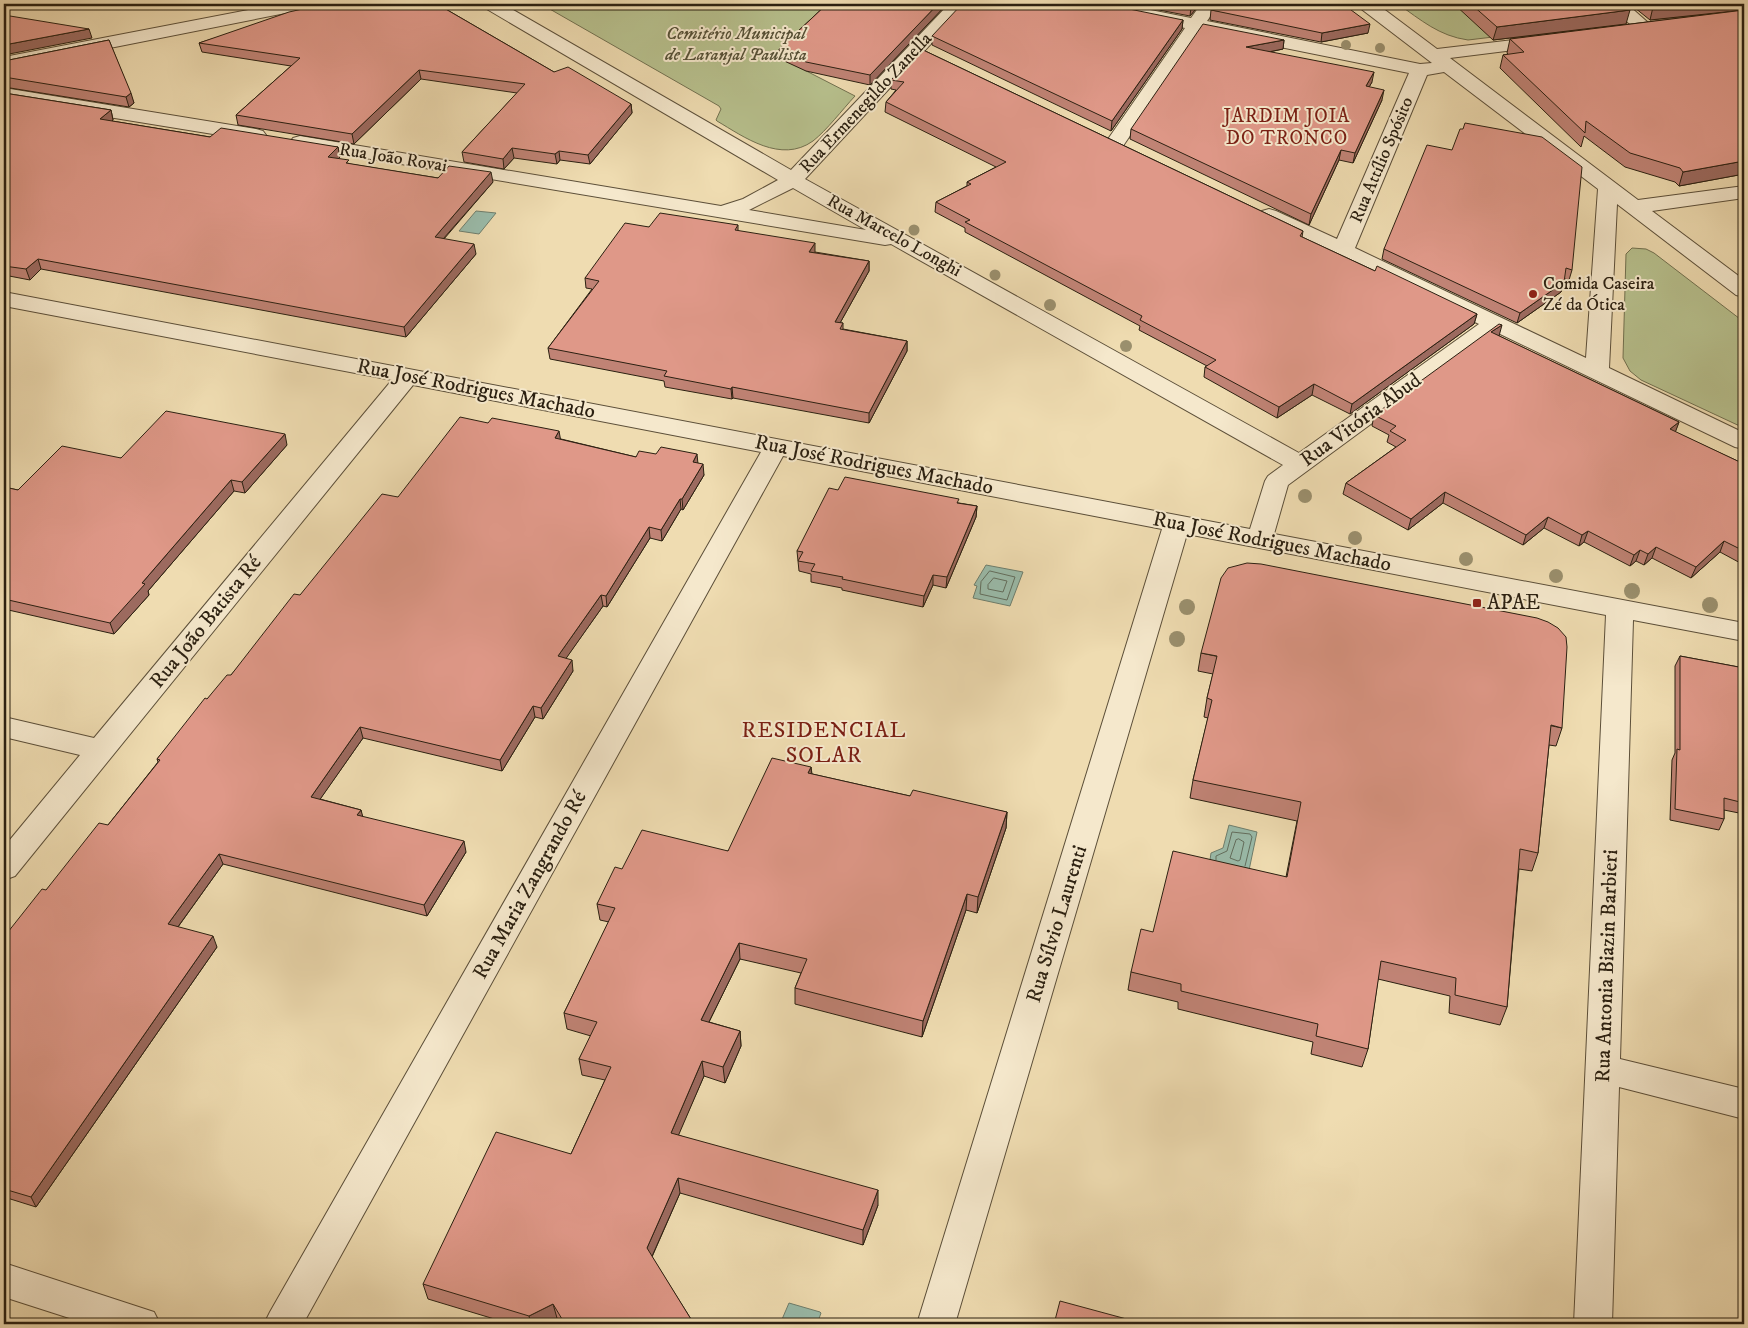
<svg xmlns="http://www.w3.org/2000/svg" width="1748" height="1328" font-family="'IM FELL DW Pica',serif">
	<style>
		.green { fill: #b7c08d; stroke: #71704f }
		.water { fill: #9abcab; stroke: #6e7e6d }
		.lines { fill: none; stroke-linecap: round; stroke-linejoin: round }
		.shore { stroke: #626e5e; stroke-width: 1 }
		.minor-casing { stroke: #5c4f39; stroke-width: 2 }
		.minor { fill: #f5e8cc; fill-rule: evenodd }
		.tree { fill: #9a8f6d }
		.wall { fill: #c08375; stroke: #2b2011 }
		.shaded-wall { fill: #9c6a5f; stroke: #2b2011 }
		.building { fill: #df9888; stroke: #2b2011 }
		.poi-dot { fill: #8f2418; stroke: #f5e8cc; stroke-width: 2 }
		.labels { text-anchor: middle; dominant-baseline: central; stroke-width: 4; stroke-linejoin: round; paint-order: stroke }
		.far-park-label { font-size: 18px; font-style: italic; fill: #555036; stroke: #f5e8cc }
		.far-street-label { font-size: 18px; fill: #2b2011; stroke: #f5e8cc }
		.far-poi-label { font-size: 18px; fill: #2b2011; stroke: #f5e8cc; text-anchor: start }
		.far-neighbourhood-label { font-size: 19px; letter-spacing: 1px; fill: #7a1f14; stroke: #f5e8cc }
		.street-label { font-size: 21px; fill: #2b2011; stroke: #f5e8cc }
		.poi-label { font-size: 21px; fill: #2b2011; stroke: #f5e8cc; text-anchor: start }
		.neighbourhood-label { font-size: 22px; letter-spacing: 1px; fill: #7a1f14; stroke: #f5e8cc }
	</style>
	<rect width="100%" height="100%" fill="#efdcb1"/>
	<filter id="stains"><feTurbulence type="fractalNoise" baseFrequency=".004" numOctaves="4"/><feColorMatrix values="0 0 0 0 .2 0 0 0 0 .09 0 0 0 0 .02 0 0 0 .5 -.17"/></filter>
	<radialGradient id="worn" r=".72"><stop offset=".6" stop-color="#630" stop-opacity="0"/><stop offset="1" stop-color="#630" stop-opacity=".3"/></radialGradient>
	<!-- green -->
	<path class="green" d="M541 4H838L781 58 855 96C842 110 827 130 813 141 781 164 744 137 717 121L716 120 721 109 719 106Z
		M1398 4H1603L1594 25 1468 40C1439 36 1421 20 1398 4Z
		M1632 248 1646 249 1654 253 1744 322V428L1641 380 1630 371 1623 358 1626 254Z"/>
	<!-- water -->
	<path class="water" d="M476 211 496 213 479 234 459 231Z
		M986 565 1023 572 1010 606 973 598 977 586 974 585Z
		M1229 825 1257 832 1248 875 1210 860 1211 853 1223 848Z
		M789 1303 820 1312 821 1313 817 1324H780Z"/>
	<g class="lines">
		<!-- shore -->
		<path class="shore" d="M990 571 1015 577 1007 600 980 594 981 582Z
			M994 578 1007 581 1003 592 988 589V585Z
			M1239 839 1244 842 1240 860 1238 861 1230 858 1236 840Z
			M1216 860V856L1227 851 1232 832 1250 834 1252 837 1245 866"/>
		<!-- minor casing -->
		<g class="minor-casing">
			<path id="minor" d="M280 4H315L312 8 306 9 4 69V57Z
				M482 4H503L791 170 949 4H968L805 179 1299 453 1479 324 1262 219 1259 215 1262 211 1269 209 1276 211 1337 239 1409 73 1201 31 1123 146 1116 148 1109 146 1106 142 1185 28 1095 9 1089 8 1086 4H1120L1191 18 1201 4H1219L1207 21 1420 64 1432 63 1360 8 1357 4H1377L1437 49 1546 36 1552 37 1555 41 1552 45 1546 46 1450 58 1638 200 1744 186V198L1652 211 1744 280V297L1736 295 1617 204 1609 368 1744 433V449L1735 447 1496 332 1288 485 1274 534 1744 623V641L1633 620 1620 1059 1744 1089V1119L1619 1087 1612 1324H1574L1606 615 1187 534 955 1324H917L1162 529 783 456 303 1324H264L270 1312 761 452 413 385 15 876 4 880V847L80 755 4 737V717L94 738 392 380 4 306V292L1250 529 1265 481 1268 476 1283 465 891 244 885 245 293 146 290 142 293 138 300 136 721 206 743 199 778 180 485 8ZM1444 72 1598 189 1586 358 1355 248 1427 75ZM793 188 866 230 749 210Z
				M1607 4H1627L1654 28 1651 32 1645 33 1639 32Z
				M4 88 256 129 263 131 266 135 263 139 256 141 4 100Z
				M4 1263 154 1312 160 1324H88L4 1297Z"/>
		</g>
		<!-- minor -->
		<use href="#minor" class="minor"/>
	</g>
	<!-- trees -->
	<g class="tree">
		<circle cx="1346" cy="45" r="5"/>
		<circle cx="1380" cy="48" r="5"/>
		<circle cx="914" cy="230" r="5.5"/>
		<circle cx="995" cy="275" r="5.5"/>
		<circle cx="1050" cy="305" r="6"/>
		<circle cx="1126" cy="346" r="6"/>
		<circle cx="1305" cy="496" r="7"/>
		<circle cx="1355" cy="538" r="7"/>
		<circle cx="1466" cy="559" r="7"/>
		<circle cx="1556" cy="576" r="7"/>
		<circle cx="1632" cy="591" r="8"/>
		<circle cx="1710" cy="605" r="8"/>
		<circle cx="1187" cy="607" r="8"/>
		<circle cx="1177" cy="639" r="8"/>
	</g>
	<!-- wall -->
	<path class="wall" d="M313 4H437L554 72 631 104 632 113 590 164 560 160 557 164 514 158 504 169 464 162 462 152 517 93 421 79 354 144 238 125 236 115 291 66 202 52 199 43 314 7Z
		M827 4H947L870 85 806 71 780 59 779 49Z
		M1128 4H1200L1190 16Z
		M1454 4H1622L1626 24 1493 40Z
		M1630 4H1744V10L1650 20Z
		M1211 10 1368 33 1321 42 1210 20Z
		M1744 10V174L1679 186 1675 182 1625 167 1584 136 1581 147 1500 68 1503 55 1508 54 1507 53 1510 39Z
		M1183 20 1182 29 1111 131 932 45V36Z
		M109 40 134 103 129 107 4 87V61Z
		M1284 40 1283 49 1269 52 1372 82 1369 87 1382 100 1353 163 1339 160 1309 225 1130 139 1131 129Z
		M921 49 1303 231 1302 237 1375 271 1477 314 1474 324 1350 414 1312 395 1277 418 1204 377 1205 367 1207 366 1139 330 1140 326 965 232V228L935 212 936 202 967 186V182L996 167 885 112 886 102 896 90 891 89V80Z
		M4 93 111 110 113 120 112 121 210 137 338 147 340 157 338 159 350 164 438 178 493 182 444 239 476 254 406 337 41 269 30 280 4 275Z
		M1452 150 1572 270 1569 280 1565 279 1561 292 1517 323 1382 259 1384 249Z
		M738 225V231L815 252 869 261V271L840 323H843V329L907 341V351L869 423 733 398 732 399 665 387 664 381 550 359 548 348 592 289 586 288 585 278 649 227Z
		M1499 336 1679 422 1675 432 1744 464V565L1720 552 1691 578 1652 558 1644 565 1636 561 1630 566 1584 542 1579 546 1544 528 1523 545 1443 503 1408 530 1343 494 1346 483 1396 447 1387 442 1389 435 1372 426 1374 415Z
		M561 439 636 457 698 463 704 475 683 510 681 509 662 541 650 538 607 607 603 606 566 658 573 671 543 719 535 717 502 771 363 738 320 799 361 810 362 817 466 852 427 916 223 864 178 927 217 947 36 1207 4 1197V937L46 890 108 825 158 762 157 759 207 699 231 675 300 595 398 497Z
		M287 445 245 493 234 491 148 591 149 595 114 634 4 609V487L18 490 121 458Z
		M838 490 959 503 977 506 976 517 946 588 933 585 923 607 842 590V588L811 582V574L799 571 797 551Z
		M1201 653 1562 728 1556 746 1549 745 1538 853 1532 871 1519 869 1507 1007 1500 1025 1449 1013 1450 996 1378 979 1368 1049 1362 1067 1311 1054 1313 1042 1178 1009V1002L1128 990 1131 972 1153 932 1286 877 1297 821 1190 798 1193 780 1208 718 1204 717 1207 698 1213 674 1198 671Z
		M1680 656 1744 668V814L1724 810V819L1719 830 1670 820 1672 760 1675 753V666Z
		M811 767 812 774 910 796 1007 812 1006 828 977 913 966 910 922 1037 795 1004V988L801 973 740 959 709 1022 740 1031 741 1046 725 1083 704 1076 678 1135 878 1205 863 1245 680 1193 652 1257 694 1324H560L557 1318 545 1324H511L428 1299 423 1284 571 1154 605 1080 582 1075 579 1059 591 1036 567 1029 564 1013 609 922 600 920 597 904 622 869 728 851Z"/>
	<!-- shaded-wall -->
	<path class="shaded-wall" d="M938 4H947L870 85V75Z
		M1194 4H1200L1190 16 1191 7Z
		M1682 4H1744V10L1650 20 1653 7Z
		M1630 10 1626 24 1493 40 1497 27Z
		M1183 20 1182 29 1111 131 1112 121Z
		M1370 24 1368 33 1321 42 1322 33Z
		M89 29 92 38 4 55V45Z
		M1284 40 1283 49 1244 57 1246 47Z
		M419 70 421 79 354 144 352 134Z
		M1374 72 1372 82 1364 96 1366 86Z
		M1384 90 1382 100 1353 163 1355 153Z
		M131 93 134 103 129 107 126 97Z
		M631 104 632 113 590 164 588 155Z
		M111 110 113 120 103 129 100 119Z
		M338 147 340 157 330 167 328 157Z
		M512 148 514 158 504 169 503 159Z
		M1341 150 1339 160 1309 225 1311 214Z
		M559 151 560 160 557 164 555 154Z
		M1744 161V174L1679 186 1683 172Z
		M491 172 493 182 436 247 435 237Z
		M815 243V253L809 252Z
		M474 244 476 254 406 337 404 327Z
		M38 259 41 269 30 280 26 269Z
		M869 261V271L835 332V322Z
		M1564 282 1561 292 1517 323 1520 313Z
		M1477 314 1474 324 1350 414 1352 404Z
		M1502 325 1499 336 1488 343 1491 332Z
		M907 341V351L869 423V413Z
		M1314 384 1312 395 1277 418 1279 407Z
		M732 387 733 398 732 399 731 389Z
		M1679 422 1675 433 1670 429Z
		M559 431 561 442 555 438Z
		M285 434 287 445 245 493 242 482Z
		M697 454 698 464 693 462Z
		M703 464 704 475 683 510 682 499Z
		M231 480 234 491 148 591 149 595 114 634 110 623 142 583Z
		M1445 492 1443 503 1408 530 1411 519Z
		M680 499 681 509 662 541 661 530Z
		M977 506 976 517 946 588 947 577Z
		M1548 517 1544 528 1523 545 1526 535Z
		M649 527 650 538 607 607 606 596Z
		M1588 531 1584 542 1579 546 1582 535Z
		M1724 541 1720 552 1691 578 1696 567Z
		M1656 547 1652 558 1644 565 1648 554Z
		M1640 550 1636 561 1630 566 1634 555Z
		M933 575V585L923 607 924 596Z
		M601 595 603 606 560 667 558 656Z
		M572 660 573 671 543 719 541 708Z
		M533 706 535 717 502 771 500 760Z
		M360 727 363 738 314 808 311 797Z
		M811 767 812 783 808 773Z
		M361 810 364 821 357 815Z
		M1007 812 1006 828 977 913 978 897Z
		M464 841 466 852 427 916 424 905Z
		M219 854 223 864 172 935 168 924Z
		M967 894 966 910 922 1037 923 1021Z
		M213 936 217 947 36 1207 31 1197Z
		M739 943 740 959 702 1036 701 1020Z
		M740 1031 741 1046 725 1083 723 1067Z
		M702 1061 704 1076 673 1148 671 1133Z
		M678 1178 680 1193 649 1263 647 1248Z
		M878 1190V1205L863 1245V1230Z
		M553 1304 557 1318 545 1324H531L529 1316Z"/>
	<!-- building -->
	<path class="building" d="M315 4H437L554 72 568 67 631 104 588 155 559 151 555 154 512 148 503 159 462 152 525 84 419 70 352 134 236 115 300 58 199 43 289 12 316 6Z
		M827 4H938L870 75 806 62 779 49Z
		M962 4H1105L1183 20 1112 121 932 36Z
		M1177 4H1194L1191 7Z
		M1216 4H1343L1370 24 1322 33 1211 10Z
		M1471 4H1622L1630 10 1497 27Z
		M1650 4H1682L1653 7Z
		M1744 10V161L1683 172 1680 168 1630 153 1586 121 1585 133 1503 55 1524 52 1510 39Z
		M4 15 89 29 4 45Z
		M1203 24 1284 40 1246 47 1374 72 1366 86 1384 90 1355 153 1341 150 1311 214 1131 129Z
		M109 40 131 93 126 97 4 77V61Z
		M921 49 1303 231 1300 236 1375 271 1377 266 1477 314 1352 404 1314 384 1279 407 1205 367 1216 360 1140 320 1142 316 965 222 970 220 936 202 971 184 967 182 1006 162 886 102 904 82 891 80Z
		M4 93 111 110 100 119 210 137 221 128 338 147 328 157 349 160 346 163 438 178 449 166 491 172 435 237 474 244 404 327 38 259 26 269 4 266Z
		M1465 123 1542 137 1582 167 1572 270 1566 268 1564 282 1520 313 1384 249 1427 145 1452 150 1460 129H1463Z
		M660 213 738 225 735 230 815 243 809 252 869 261 835 322 843 323 840 329 907 341 869 413 732 387 731 389 664 376 667 371 548 348 599 281 585 278 625 223 649 227Z
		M1499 324 1502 325 1491 332 1679 422 1670 429 1744 464V551L1724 541 1696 567 1656 547 1648 554 1640 550 1634 555 1588 531 1582 535 1548 517 1526 535 1445 492 1411 519 1346 483 1406 440 1390 431 1396 426 1374 415Z
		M166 411 285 434 242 482 231 480 142 583 145 584 110 623 4 599V487L18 490 62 446 121 458Z
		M460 417 488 423 492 418 559 431 555 438 636 457 639 451 656 454 661 447 697 454 693 462 703 464 682 499H680L661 530 649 527 606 596 601 595 558 656 572 660 541 708 533 706 500 760 360 727 311 797 361 810 357 815 464 841 424 905 219 854 168 924 213 936 31 1197 4 1189V937L42 889 46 890 99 823 108 825 160 760 157 759 205 698 207 699 227 675H231L294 594 300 595 382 494 398 497Z
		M845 477 959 499 957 503 977 506 947 577 933 575 924 596 842 579 843 577 811 571 815 564 798 561 803 552 797 551 829 488 838 490Z
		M1247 563 1261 564 1537 618 1548 622 1558 628 1566 637 1567 647 1562 728 1551 725 1538 853 1520 849 1507 1007 1455 995 1456 978 1381 961 1368 1049 1316 1036 1318 1024 1181 991V984L1131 972 1141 929 1153 932 1173 851 1287 877 1301 802 1193 780 1212 700 1207 698 1217 656 1201 653 1221 578 1228 568Z
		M1680 656 1744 668V803L1724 798V819L1675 809 1677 749 1680 750Z
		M772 758 811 767 808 773 910 796 913 790 1007 812 978 897 967 894 923 1021 795 988 807 959 739 943 701 1020 740 1031 723 1067 702 1061 671 1133 878 1190 863 1230 678 1178 647 1248 694 1324H565L553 1304 529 1316 423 1284 496 1132 571 1154 611 1067 579 1059 597 1022 564 1013 615 908 597 904 615 867 622 869 642 830 728 851Z
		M1060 1301 1145 1324H1054Z"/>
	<!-- markers -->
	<g class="poi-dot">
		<circle cx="1533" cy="294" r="5"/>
		<rect x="1472" y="598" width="10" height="10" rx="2.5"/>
	</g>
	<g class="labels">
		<!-- far-park labels -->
		<g class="far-park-label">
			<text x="736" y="34">Cemitério Municipal<tspan x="736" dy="21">de Laranjal Paulista</tspan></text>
		</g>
		<!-- far-street labels -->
		<g class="far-street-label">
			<text transform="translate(866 103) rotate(-47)">Rua Ermenegildo Zanella</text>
			<text transform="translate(393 158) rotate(9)">Rua João Rovai</text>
			<text transform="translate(1382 160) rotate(-67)">Rua Attílio Spósito</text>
			<text transform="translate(894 236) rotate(29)">Rua Marcelo Longhi</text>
		</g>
		<!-- far-poi labels -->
		<g class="far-poi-label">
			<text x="1543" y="284">Comida Caseira<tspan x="1543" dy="21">Zé da Ótica</tspan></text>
		</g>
		<!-- far-neighbourhood labels -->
		<g class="far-neighbourhood-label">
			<text x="1287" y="116">JARDIM JOIA<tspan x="1287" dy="22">DO TRONCO</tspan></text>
		</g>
		<!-- street labels -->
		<g class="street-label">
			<text transform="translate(476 389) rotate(11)">Rua José Rodrigues Machado</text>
			<text transform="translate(1361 420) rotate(-36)">Rua Vitória Abud</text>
			<text transform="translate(874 465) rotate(11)">Rua José Rodrigues Machado</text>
			<text transform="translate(1272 542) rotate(11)">Rua José Rodrigues Machado</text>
			<text transform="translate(206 622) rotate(-51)">Rua João Batista Ré</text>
			<text transform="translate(530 885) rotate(-61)">Rua Maria Zangrando Ré</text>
			<text transform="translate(1057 924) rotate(-73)">Rua Sílvio Laurenti</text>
			<text transform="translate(1607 966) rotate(-88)">Rua Antonia Biazin Barbieri</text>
		</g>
		<!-- poi labels -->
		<g class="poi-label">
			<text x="1487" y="603">APAE</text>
		</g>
		<!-- neighbourhood labels -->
		<g class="neighbourhood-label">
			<text x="824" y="730">RESIDENCIAL<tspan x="824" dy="25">SOLAR</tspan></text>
		</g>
	</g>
	<!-- margin -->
	<rect width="1748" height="1328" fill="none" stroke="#efdcb1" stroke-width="20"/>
	<rect x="5" y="5" width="1738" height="1318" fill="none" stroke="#2b2011" stroke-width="2.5"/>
	<rect x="10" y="10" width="1728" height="1308" fill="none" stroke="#2b2011"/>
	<rect width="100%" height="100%" filter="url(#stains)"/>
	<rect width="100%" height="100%" fill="url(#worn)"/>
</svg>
